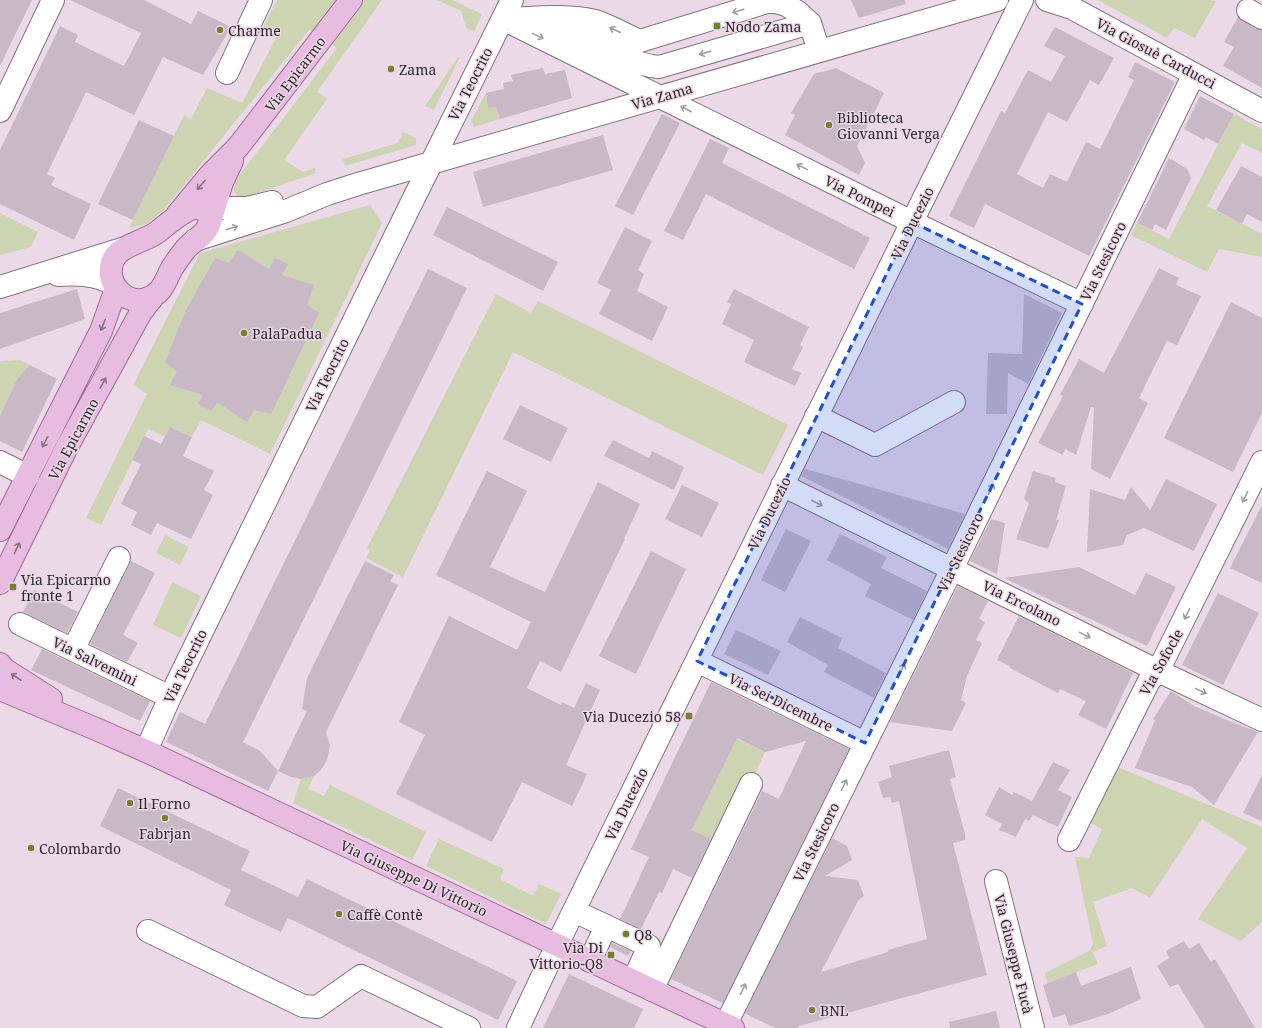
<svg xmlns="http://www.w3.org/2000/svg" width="1262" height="1028" font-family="'Noto Serif',serif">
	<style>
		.green { fill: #cdd4b2 }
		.building { fill: #c9b8c5 }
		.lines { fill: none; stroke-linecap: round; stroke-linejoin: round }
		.minor-casing { stroke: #83727f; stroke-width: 24 }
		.major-casing { stroke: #9c6b93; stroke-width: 24 }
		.minor { stroke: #fff; stroke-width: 22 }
		.major { stroke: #e8bce0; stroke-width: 22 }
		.oneway { stroke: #a09ea0 }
		.oneway2 { stroke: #8a7286 }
		.marked { fill: #1d4ed8; fill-opacity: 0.2; stroke: #1d4ed8; stroke-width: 3; stroke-dasharray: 8 5; stroke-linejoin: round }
		.poi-dot { fill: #75812e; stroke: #ecd9e7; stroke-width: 1.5 }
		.labels { text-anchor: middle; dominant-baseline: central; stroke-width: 3; stroke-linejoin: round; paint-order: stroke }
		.poi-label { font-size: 14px; fill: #2d272c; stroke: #ecd9e7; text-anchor: start }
		.street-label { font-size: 14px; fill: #2d272c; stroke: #ecd9e7 }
	</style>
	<rect width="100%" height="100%" fill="#ecd9e7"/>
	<!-- green -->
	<path class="green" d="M277 0H382L317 92 327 99 284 160 303 172 315 168 316 173 246 197 238 196C233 191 231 187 235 181L337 48 309 30 163 211 146 224 129 228 184 115 191 119 207 88 242 103 276 38 262 30Z
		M437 0H452L482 14 474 32 466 28 461 11Z
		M1098 0H1209L1216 1 1195 38 1174 28 1167 38Z
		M458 57H460L434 110 425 106Z
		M486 93 488 108 496 107 500 119 474 127 471 121Z
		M1234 114 1262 129V153L1242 143 1207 206 1262 234V257L1219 249 1207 272 1131 235 1137 223 1169 239Z
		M403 132 416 138V145L345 166 343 159 398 143Z
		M370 205 382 223 270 454 201 420 192 437 170 427 165 437 148 429 101 525 86 518 147 394 133 385 200 253Z
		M0 213 38 232 31 247 0 255Z
		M496 294 531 313 538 301 788 425 763 475 513 352 403 577 366 558 370 550 367 548Z
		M20 360 30 365 17 379 0 416V361Z
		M165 535 189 547 180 565 156 553Z
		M172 582 201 596 181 638 153 625Z
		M729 735 765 752 752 780 719 835 715 833 713 840 692 830 724 763Z
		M1115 766 1262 827V922L1241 941 1198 919 1247 848 1202 819 1150 898 1132 888 1093 902 1107 946 1093 952 1098 964 1047 983 1045 973 1089 951 1093 944 1075 857 1089 858 1102 829 1087 821Z
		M314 776 308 789 324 796 330 785 426 832 412 860 293 803 301 779Z
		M439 839 504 869 500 879 533 896 539 884 561 894 546 924 426 866Z"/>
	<!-- building -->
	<path class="building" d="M0 0H32L0 66Z
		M70 0H144L191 24 198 11 231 27 203 75 163 57 134 115 86 92 47 174 55 178 51 185 91 204 74 240 0 204V150L60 26 78 35 75 42 124 66 141 33Z
		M851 0H905L906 4 859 18Z
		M1238 17 1256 29 1262 30V88L1223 66 1234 47 1224 42Z
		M1055 27 1114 58 1099 85 1090 80 1067 122 1048 112 1017 174 1043 188 1050 174 1067 182 1086 142 1100 149 1134 80 1128 77 1135 62 1175 82 1089 256 985 204 974 228 949 216 1001 111 1005 113 1028 70 1051 82 1065 56 1044 46Z
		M543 68 545 74 565 70 572 98 500 119 496 107 488 108 486 93 504 89 503 83 513 81 511 75Z
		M836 68 884 93 857 146 865 163 859 175 785 135 795 115 791 113 814 74Z
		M1200 96 1234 114 1218 144 1206 137 1204 140 1184 129Z
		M662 114 680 123 633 215 615 206Z
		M139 120 174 136 133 220 98 204Z
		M603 135 613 170 483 207 473 172Z
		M710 139 729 148 722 163 870 238 854 269 706 194 683 240 664 231Z
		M1169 158 1187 169 1191 178 1166 230 1155 224 1152 230 1137 223Z
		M1241 166 1262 177V222L1247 214 1242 224 1216 210Z
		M447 207 558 262 543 291 433 235Z
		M625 227 652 241 638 270 644 274 637 291 668 307 652 341 599 314 611 290 597 283Z
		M238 250 269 269 275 258 288 264 282 275 314 285 307 305 319 313 271 414 254 410 247 422 217 402 212 411 198 404 203 395 170 385 177 371 165 362 185 312 215 258 229 263Z
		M1159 268 1179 278 1176 285 1201 296 1177 345 1167 341 1139 398 1148 403 1110 479 1091 469 1094 408 1091 407 1076 455 1065 449 1063 455 1038 443 1063 396 1060 395 1079 359 1104 373Z
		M428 269 467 288 243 742 260 751 278 771 268 791 166 742 180 712 205 724Z
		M77 289 85 319 0 349V313Z
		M734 289 809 327 800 345 803 347 792 369 801 373 795 386 744 362 754 340 722 324 731 304 727 302Z
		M1024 294 1062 313 1028 384 1008 373 1007 414H986L988 353 1022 354Z
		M1231 302 1262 318V413L1233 472 1164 438Z
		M30 365 57 379 22 452 0 441V416L17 379Z
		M520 405 568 428 551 462 503 439Z
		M170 427 192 437 183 456 214 471 204 490 213 495 191 539 157 523 151 535 131 525 137 512 121 504 141 464 132 460 144 436 161 444Z
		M613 440 649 458 652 451 684 467 674 490 604 456Z
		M805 469 860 484 965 514 948 549 801 476Z
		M487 471 527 491 490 567 545 592 598 482 640 504 624 539H625L561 672 540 661 527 688 561 705 562 702 574 708 586 683 600 690 566 765 587 774 572 806 522 782 492 842 396 794 425 735 399 722 449 616 517 650 531 622 436 575Z
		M1033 471 1056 478 1055 482 1066 486 1056 520H1059L1048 549 1016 539 1029 503 1024 499Z
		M1166 479 1217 504 1194 551 1144 528 1127 535 1123 545 1087 552 1090 489 1125 500 1131 487 1150 510Z
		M682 485 719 503 702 537 665 519Z
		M1262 505V583L1230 568Z
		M991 519 1005 523 997 574 970 561Z
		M786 529 811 541 785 592 761 580Z
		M840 534 887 557 881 568 927 591 913 620 865 596 871 584 827 560Z
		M651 551 686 569 636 674 599 656Z
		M131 561 155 573 123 635 138 643 127 662 90 644Z
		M365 561 394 575 390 581 398 585 326 732 330 745 327 760 321 770 314 776 301 779 291 777 278 771 307 711 302 709 307 678Z
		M1079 567 1135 595 1146 573 1176 587 1147 646 1004 578Z
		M958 586 988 601 979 619 985 622 976 640 982 643 967 676 961 700 966 703 952 731 890 722Z
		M34 590 78 612 67 633 23 612Z
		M1218 593 1259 613 1223 685 1182 665Z
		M1019 616 1133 673 1106 729 1078 715 1086 701 1060 689 1058 693 1010 668V666L997 660Z
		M800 617 842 638 838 648 886 673 874 698 824 672 828 665 787 642Z
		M736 630 781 651 768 675 724 654Z
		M42 649 150 701 140 721 31 670Z
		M711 682 849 749 723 1003 671 979 762 791 779 799 806 741 765 752 737 738 692 830 711 839 692 878 673 869 662 893 659 892 641 929 620 919 649 857 631 849Z
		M1171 691 1194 706 1229 721 1258 732 1214 805 1192 787 1135 768 1155 720 1153 719Z
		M949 750 956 777 950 779 965 834V840L953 843 987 975 799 1026 798 1028H775L746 1014 745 1013 832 838 847 846 852 860 825 876 858 880 864 896 858 901 821 972 888 952V950L927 939 899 801 892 803 890 797 883 798 878 782 892 777 889 766Z
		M1053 762 1070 770 1058 790 1072 797 1058 827 1033 815 1029 821 1025 819 1016 837 999 830 1002 824 985 815 999 787 1012 795 1014 792 1032 801Z
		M1262 775V821L1243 813Z
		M118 788 250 851 241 870 298 897 307 879 517 981 498 1020 288 918 281 932 224 905 231 890 100 826Z
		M1184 941 1189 949 1199 943 1211 962 1215 959 1255 1028H1205L1178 984 1170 987 1157 966 1169 958 1166 951Z
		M612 943 631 951 628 956 610 947Z
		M1131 967 1141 999 1108 1014 1069 1026 1065 1014 1053 1018 1043 985 1076 972 1081 986Z
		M569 974 643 1009 634 1028H543Z
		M996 1011 1000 1028H950L949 1022Z"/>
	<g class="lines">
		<!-- minor casing -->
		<g class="minor-casing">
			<path id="minor" d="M1047 0 1072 8 1262 111
				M1248 10 1262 18
				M503 19 912 222 1082 304
				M505 19C534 18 566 14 595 21 610 26 626 35 640 41L767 2H776L786 5 798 12 810 23 819 51
				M554 21 632 61 651 66 659 67 810 23
				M227 73 261 0
				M0 111 53 0
				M201 208H247L272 202
				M195 240 286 211 327 194 358 184 997 0
				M58 275C78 274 95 274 113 284
				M0 287 122 249
				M816 416 875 445 954 402
				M0 462 28 476
				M782 485 1158 671 1262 720
				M20 624 170 697
				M73 650 119 558
				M697 661 865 743
				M146 751 170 697 405 216 512 0
				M1069 840 1149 681 1158 671 1262 462
				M996 881 1033 1028
				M574 911 649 946 633 981
				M148 931 303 1006 317 1007 361 976 469 1028
				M590 961 606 926
				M652 990 751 784
				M518 1028 557 945 912 222 1022 0
				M724 1028 952 569 1194 74"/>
		</g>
		<!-- major casing -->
		<g class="major-casing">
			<path id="major" d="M197 207C205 209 212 216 209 224 206 236 191 241 184 251 180 256 176 262 172 268 165 281 162 295 146 299 137 302 127 299 121 293 115 288 112 282 111 275 108 246 138 245 156 233 167 225 183 209 197 207Z
				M177 215 210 175 238 147 351 0
				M210 222 222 182 232 161
				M0 530 101 331 116 289
				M0 583 67 447 141 312 152 298
				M0 664 4 669 51 699
				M0 689 96 729 146 751 733 1028"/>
		</g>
		<!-- minor -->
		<use href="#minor" class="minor"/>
		<!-- major -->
		<use href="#major" class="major"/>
	</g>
	<!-- one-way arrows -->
	<defs><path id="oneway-shaft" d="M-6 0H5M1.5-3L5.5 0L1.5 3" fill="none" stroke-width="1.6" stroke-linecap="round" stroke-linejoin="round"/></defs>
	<g class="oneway">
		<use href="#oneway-shaft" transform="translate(738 11) rotate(163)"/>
		<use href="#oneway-shaft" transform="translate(615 30) rotate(-156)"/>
		<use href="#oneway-shaft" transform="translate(538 36) rotate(26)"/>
		<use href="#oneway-shaft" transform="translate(705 53) rotate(164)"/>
		<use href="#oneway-shaft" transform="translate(686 109) rotate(-153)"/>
		<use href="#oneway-shaft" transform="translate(802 167) rotate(-154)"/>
		<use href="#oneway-shaft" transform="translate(232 228) rotate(-17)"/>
		<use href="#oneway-shaft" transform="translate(991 489) rotate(-64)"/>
		<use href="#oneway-shaft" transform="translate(1245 497) rotate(116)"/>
		<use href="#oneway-shaft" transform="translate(817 503) rotate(26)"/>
		<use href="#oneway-shaft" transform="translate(1187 614) rotate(116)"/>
		<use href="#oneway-shaft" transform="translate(1085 635) rotate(26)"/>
		<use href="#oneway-shaft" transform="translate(902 669) rotate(-64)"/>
		<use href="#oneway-shaft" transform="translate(1201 691) rotate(25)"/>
		<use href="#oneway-shaft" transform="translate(844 785) rotate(-64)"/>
		<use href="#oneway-shaft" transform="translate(743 989) rotate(-64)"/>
	</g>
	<g class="oneway2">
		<use href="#oneway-shaft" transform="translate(201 185) rotate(131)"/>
		<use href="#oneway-shaft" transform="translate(103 325) rotate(112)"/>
		<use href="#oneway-shaft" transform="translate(103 383) rotate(-61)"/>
		<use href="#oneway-shaft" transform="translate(45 442) rotate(117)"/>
		<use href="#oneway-shaft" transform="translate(17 548) rotate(-64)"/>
		<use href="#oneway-shaft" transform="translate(16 677) rotate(-147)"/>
	</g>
	<!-- marked area -->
	<path class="marked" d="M912 222 1082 304 865 743 697 661Z"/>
	<!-- markers -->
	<g class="poi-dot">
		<rect x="713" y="22" width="8" height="8" rx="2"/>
		<circle cx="220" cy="30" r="4"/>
		<circle cx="391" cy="69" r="4"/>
		<circle cx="829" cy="125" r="4"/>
		<circle cx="244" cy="333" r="4"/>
		<rect x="9" y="583" width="8" height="8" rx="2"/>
		<rect x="685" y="712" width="8" height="8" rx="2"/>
		<circle cx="130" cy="803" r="4"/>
		<circle cx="165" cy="818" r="4"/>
		<circle cx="31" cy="848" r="4"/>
		<circle cx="339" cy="914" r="4"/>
		<circle cx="626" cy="934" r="4"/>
		<rect x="607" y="951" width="8" height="8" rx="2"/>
		<circle cx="812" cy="1010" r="4"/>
	</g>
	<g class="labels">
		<!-- poi labels -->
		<g class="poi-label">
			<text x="725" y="26">Nodo Zama</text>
			<text x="228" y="30">Charme</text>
			<text x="399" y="69">Zama</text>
			<text x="837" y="117">Biblioteca<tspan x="837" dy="16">Giovanni Verga</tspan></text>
			<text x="252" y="333">PalaPadua</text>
			<text x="21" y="579">Via Epicarmo<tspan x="21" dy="16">fronte 1</tspan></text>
			<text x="681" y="716" text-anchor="end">Via Ducezio 58</text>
			<text x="138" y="803">Il Forno</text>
			<text x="165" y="833" text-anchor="middle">Fabrjan</text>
			<text x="39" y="848">Colombardo</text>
			<text x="347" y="914">Caffè Contè</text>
			<text x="634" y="934">Q8</text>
			<text x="603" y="947" text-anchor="end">Via Di<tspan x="603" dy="16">Vittorio-Q8</tspan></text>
			<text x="820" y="1010">BNL</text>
		</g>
		<!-- street labels -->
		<g class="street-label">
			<text transform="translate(1156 53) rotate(28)">Via Giosuè Carducci</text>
			<text transform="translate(295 74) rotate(-53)">Via Epicarmo</text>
			<text transform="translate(470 84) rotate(-63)">Via Teocrito</text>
			<text transform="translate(662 96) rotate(-16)">Via Zama</text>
			<text transform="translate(860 196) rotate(26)">Via Pompei</text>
			<text transform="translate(912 223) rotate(-64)">Via Ducezio</text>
			<text transform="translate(1103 261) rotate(-64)">Via Stesicoro</text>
			<text transform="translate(327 375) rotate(-64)">Via Teocrito</text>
			<text transform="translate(73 439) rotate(-62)">Via Epicarmo</text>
			<text transform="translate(769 513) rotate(-64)">Via Ducezio</text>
			<text transform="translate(960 552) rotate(-64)">Via Stesicoro</text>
			<text transform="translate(1022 603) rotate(26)">Via Ercolano</text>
			<text transform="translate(95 661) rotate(26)">Via Salvemini</text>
			<text transform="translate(1161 662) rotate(-61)">Via Sofocle</text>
			<text transform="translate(185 666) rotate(-64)">Via Teocrito</text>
			<text transform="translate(781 702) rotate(26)">Via Sei Dicembre</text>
			<text transform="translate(626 804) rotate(-64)">Via Ducezio</text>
			<text transform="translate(816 842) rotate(-64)">Via Stesicoro</text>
			<text transform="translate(414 878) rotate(25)">Via Giuseppe Di Vittorio</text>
			<text transform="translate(1014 954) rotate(76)">Via Giuseppe Fucà</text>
		</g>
	</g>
</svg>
